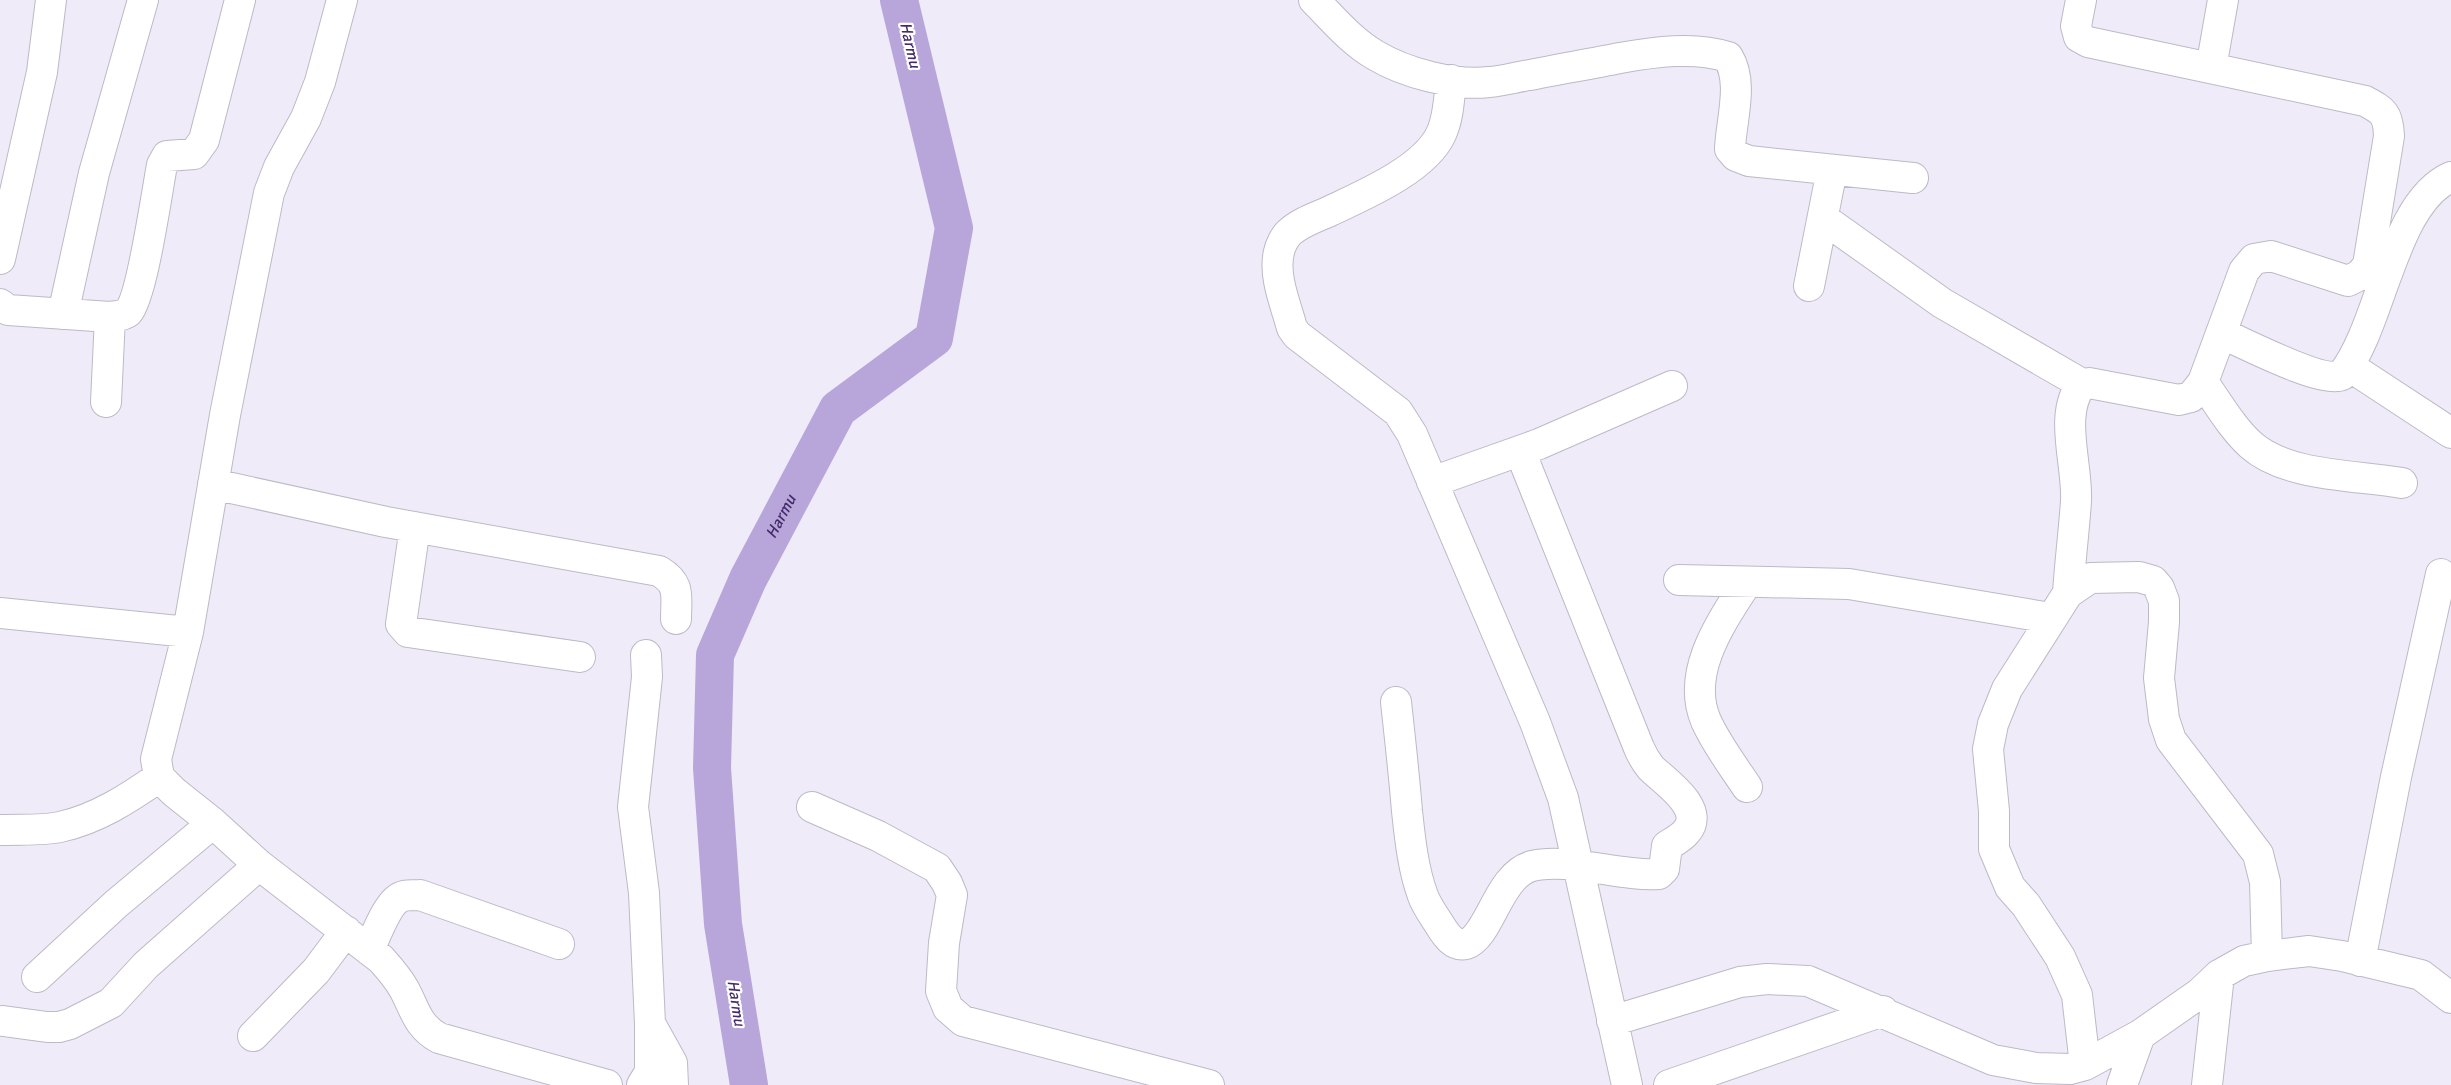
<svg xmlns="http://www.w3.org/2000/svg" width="2451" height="1085" font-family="Signika,sans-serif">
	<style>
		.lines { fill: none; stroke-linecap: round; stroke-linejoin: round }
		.river { stroke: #b8a6db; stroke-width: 38 }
		.minor-casing { stroke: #bdb9c6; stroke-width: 32 }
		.minor { stroke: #fff; stroke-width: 30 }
		.labels { text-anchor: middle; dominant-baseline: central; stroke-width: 4.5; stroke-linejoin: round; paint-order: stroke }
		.water-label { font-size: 16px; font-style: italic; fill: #442a69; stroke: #fff }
	</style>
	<rect width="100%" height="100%" fill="#efebf9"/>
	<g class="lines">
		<!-- river -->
		<path class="river" id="s1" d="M749 1085 723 924 712 768 715 655 748 579 838 409 934 338 954 228 899 0"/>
		<!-- minor casing -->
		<g class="minor-casing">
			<path id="minor" d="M342 0 320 82 306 118 279 167 269 193 225 415 188 632 156 759 159 777 174 792 213 823 259 865 381 959C390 969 398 978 404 989 415 1009 417 1026 439 1038L607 1085
				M1314 0C1333 19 1351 41 1375 55 1405 73 1454 86 1489 82 1503 81 1516 77 1530 75 1560 69 1590 64 1620 58 1654 52 1694 46 1728 57 1744 83 1731 120 1730 149L1736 156 1749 161 1913 178
				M2211 68 2223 0
				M1451 80C1449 97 1449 117 1441 134 1425 169 1364 195 1330 211 1317 217 1301 222 1290 232 1285 236 1280 246 1279 252 1273 276 1286 305 1292 328L1297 335 1398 412 1412 434 1535 722 1563 798 1627 1085
				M1824 219 1942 303 2082 384
				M0 259 42 72 51 0
				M1809 286 1832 170
				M0 304 8 310 110 317C116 316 123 316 128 312 142 298 157 191 162 165L167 156 194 154 204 140 240 0
				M63 314 94 173 143 0
				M2221 333C2244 343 2322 384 2342 375 2382 325 2392 203 2451 177
				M2349 366 2451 433
				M2203 382C2218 403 2232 428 2251 445 2287 477 2357 475 2402 483
				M106 402 110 317
				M1432 482 1539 444 1672 386
				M213 484 386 522 659 571C681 584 676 596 676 619
				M415 527 401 624 408 632 580 657
				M1679 580 1849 584 2050 618
				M1747 582C1722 621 1685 672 1706 721 1717 745 1733 766 1747 787
				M2068 593C2070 562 2074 531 2076 501 2078 464 2058 414 2082 384L2089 383 2179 400 2191 397 2203 382 2244 271 2254 259 2271 256 2348 281 2360 275 2368 265 2389 136C2388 114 2384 111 2365 101L2088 42 2079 37 2076 26 2081 0
				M0 613 188 632
				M1396 702C1400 738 1404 774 1407 811 1410 839 1413 869 1423 896 1427 907 1435 917 1441 927 1446 935 1454 947 1466 944 1490 936 1498 875 1532 866 1568 857 1621 877 1659 874L1664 869 1667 846C1673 842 1681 838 1686 832 1707 809 1664 781 1651 768 1646 762 1642 755 1639 748L1520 451
				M812 807 878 836 937 868 947 883 952 895 944 943 941 991 948 1008 963 1021 1209 1085
				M0 830C19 829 42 831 60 827 97 819 129 798 159 777
				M369 950C375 937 388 902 401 897 407 894 414 896 420 895L559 944
				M2360 961 2396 777 2441 574
				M37 977 116 904 213 823
				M3 1021 47 1027H59L70 1024 111 1003 146 965 259 865
				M1612 1021 1740 982 1767 979 1808 981 1993 1060 2036 1068 2070 1069 2085 1065 2140 1035 2200 993 2219 975 2244 961 2267 956 2309 951 2342 956 2421 975 2451 998
				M652 1027 672 1063 673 1085
				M253 1036 316 971 346 931
				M2085 1065 2077 995 2060 957 2026 905 2010 887 1994 849V811L1988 749 1993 724 2007 689 2068 593 2090 578 2139 577 2153 581 2159 588 2164 601V622L2159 678 2164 719 2171 740 2258 854 2265 882 2267 956
				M642 1085 650 1072V1024L644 893 633 807 647 677 646 655
				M1669 1085 1883 1011
				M2122 1085 2140 1035
				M2207 1085 2219 975"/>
		</g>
		<!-- minor -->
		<use href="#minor" class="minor"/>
	</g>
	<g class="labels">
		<!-- water labels -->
		<g class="water-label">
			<text transform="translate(910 45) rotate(77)">Harmu</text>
			<text stroke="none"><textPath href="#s1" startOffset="586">Harmu</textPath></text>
			<text transform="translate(736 1003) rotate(81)">Harmu</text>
		</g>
	</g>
</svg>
